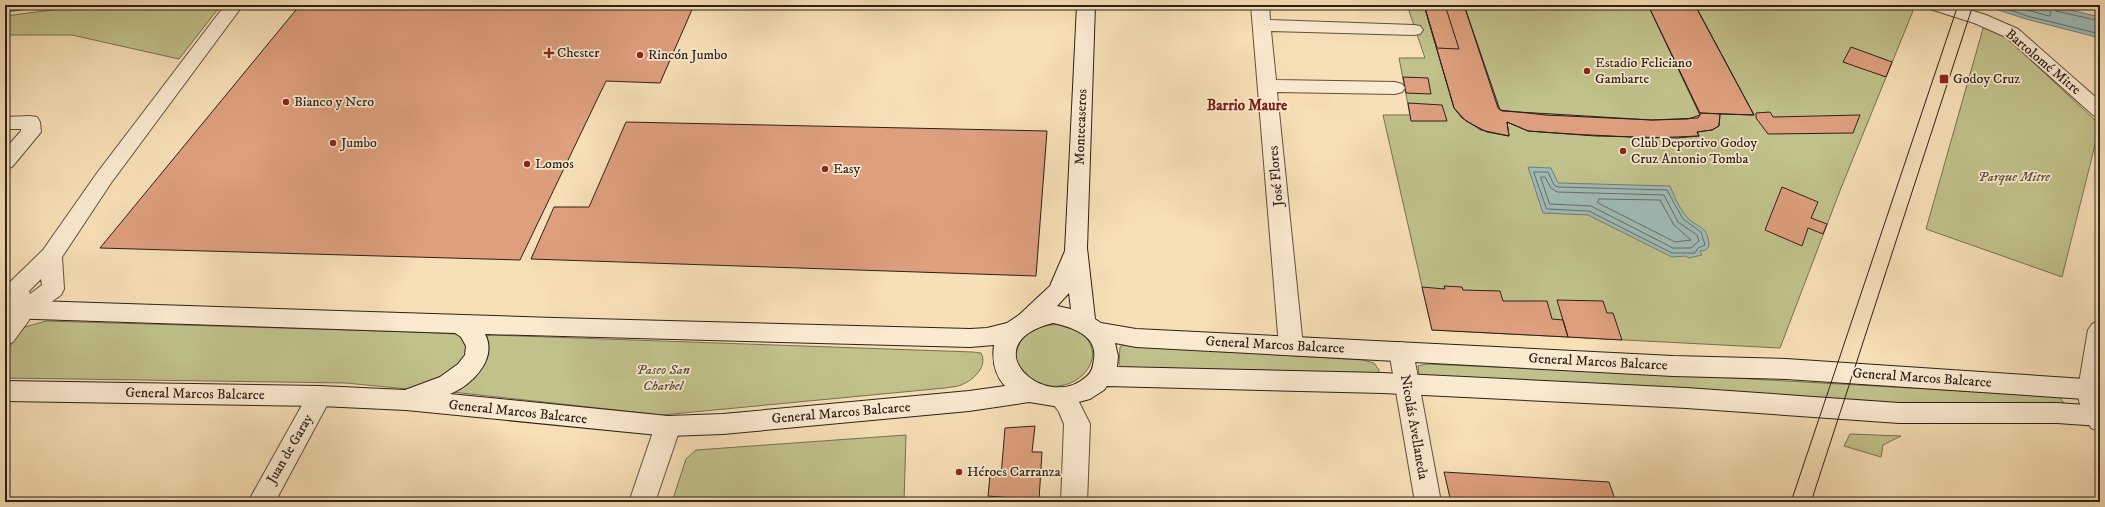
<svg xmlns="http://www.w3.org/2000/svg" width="2105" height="507" font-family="'IM FELL DW Pica',serif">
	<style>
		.green { fill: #c1c18b; stroke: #767052 }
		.water { fill: #9fbbb5; stroke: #717d77 }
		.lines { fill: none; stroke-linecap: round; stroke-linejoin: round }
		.shore { stroke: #666e67; stroke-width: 1 }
		.stream { stroke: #717d77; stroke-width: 5.5 }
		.building { fill: #de9f7e; stroke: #2c2019 }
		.minor-casing { stroke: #5f5040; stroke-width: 2 }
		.tertiary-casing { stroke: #5f5040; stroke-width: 2 }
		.secondary-casing { stroke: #2c2019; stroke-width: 2 }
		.minor { fill: #faead0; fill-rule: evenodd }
		.tertiary { fill: #faead0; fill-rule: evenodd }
		.secondary { fill: #faead0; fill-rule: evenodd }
		.tram { stroke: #2c2019; stroke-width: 1 }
		.poi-dot { fill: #8f2418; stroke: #faead0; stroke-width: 1.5 }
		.labels { text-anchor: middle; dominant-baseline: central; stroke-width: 3.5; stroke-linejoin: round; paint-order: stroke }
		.poi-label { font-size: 14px; fill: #2c2019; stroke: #faead0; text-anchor: start }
		.street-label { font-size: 14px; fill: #2c2019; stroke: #faead0 }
		.park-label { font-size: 14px; font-style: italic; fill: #59503b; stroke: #faead0 }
		.neighbourhood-label { font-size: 15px; font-weight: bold; fill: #7a1f14; stroke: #faead0 }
	</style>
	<rect width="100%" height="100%" fill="#f7dfb6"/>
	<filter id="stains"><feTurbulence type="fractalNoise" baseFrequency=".005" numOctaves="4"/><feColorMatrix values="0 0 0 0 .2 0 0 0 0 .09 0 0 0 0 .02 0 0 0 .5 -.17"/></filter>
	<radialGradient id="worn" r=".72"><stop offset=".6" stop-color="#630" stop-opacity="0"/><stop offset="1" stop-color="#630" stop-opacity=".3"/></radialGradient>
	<!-- green -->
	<path class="green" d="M91 5H221L179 59 72 35H5V16Z
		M1407 5H1906L1913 11 1841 188 1780 348 1432 330 1383 115H1410L1399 58H1425Z
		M1984 25 2005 36 2100 125 2062 277 1926 229Z
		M46 321 416 332 457 334 470 340 463 364 418 390 346 383 5 378V354L18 335 25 327Z
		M1060 324C1129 342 1074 411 1027 377 1008 363 1016 339 1033 329 1041 325 1051 325 1060 324Z
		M491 335 973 352 981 353C988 366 974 380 961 385 956 387 950 387 945 388L662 415 452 392 487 343V336Z
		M1123 345 1363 360 1374 363 1379 370 1378 374 1121 367 1119 364 1120 347Z
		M1426 364 1679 375 2054 396 2060 398 2064 403V404L1921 405 1419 376 1418 366Z
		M1850 434 1901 436 1883 445 1881 457 1844 446Z
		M906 435 904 502H672L686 459 696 450Z"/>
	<!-- water -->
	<path class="water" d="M1983 5H2049L2100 17V38L2026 19Z
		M1528 167 1551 168 1558 183 1670 186C1674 195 1679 208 1686 216 1697 229 1708 224 1709 246L1706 250 1700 251 1702 255 1689 258 1686 256 1672 257 1588 215 1543 213Z"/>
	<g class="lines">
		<!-- shore -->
		<path class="shore" d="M1996 5 2027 16 2100 34
			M2009 5 2049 16 2051 14 2048 5
			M2053 5 2056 11 2100 21
			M1534 172H1548L1554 185 1558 187 1667 190 1683 219 1701 232 1705 245 1698 248 1695 253H1672L1589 211 1547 209Z
			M1541 177H1545L1551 188 1557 192 1664 195 1678 222 1697 235 1699 241 1691 248H1673L1591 206 1550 204Z
			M1599 199 1660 200 1674 225 1691 240 1675 242 1598 203Z"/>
		<!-- stream -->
		<path class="stream" d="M5 10 42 5"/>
	</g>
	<!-- building -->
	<path class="building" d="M300 5H694L660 83 606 81 520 260 100 248Z
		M1424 5H1464L1500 110 1545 115 1652 120 1688 119 1700 115 1648 5H1695L1754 115 1720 114 1719 126 1712 130 1697 132 1699 136 1651 138 1571 134 1528 131 1507 122 1509 136 1487 132 1466 121 1454 108Z
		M1424 5H1445L1459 49 1437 48Z
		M1424 5H1464L1498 108 1502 111 1652 120 1698 118 1700 115V113L1720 114 1719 126 1712 130 1697 132 1699 136 1677 138 1596 136 1528 131 1507 122 1509 136 1481 130 1462 118 1454 108Z
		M1648 5H1695L1754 115 1700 113Z
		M1851 47 1892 62 1886 77 1843 62Z
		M1403 77 1428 78 1431 94 1406 93Z
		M1408 103 1442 105 1447 121H1411Z
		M1770 112 1773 117 1860 115 1853 133 1768 134 1756 118V113Z
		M626 122 1047 131 1036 276 531 259 554 207H589Z
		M1782 187 1818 202 1811 218 1827 224 1823 234 1808 228 1802 246 1765 230Z
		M1444 286 1462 287 1463 290 1500 291 1503 301H1547L1552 319 1563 320 1568 337 1432 330 1422 287 1445 289Z
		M1557 300 1603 301 1607 313H1613L1622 340 1568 337Z
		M1035 426 1032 452H1042L1039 500 988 496 990 476H1001L1005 428Z
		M1444 472 1609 482 1616 502H1451Z"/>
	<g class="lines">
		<!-- minor casing -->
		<g class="minor-casing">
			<path id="minor" d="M225 5H243L111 183 62 257 64 289 61 295 32 316 13 342 5 345V318L12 309 6 289 9 283 43 250 97 173ZM41 279 42 285 30 294 29 291Z
				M1251 5H1269L1270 20 1414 25 1420 26 1423 30 1420 34 1414 35 1271 31 1276 80 1395 82 1402 84 1405 88 1402 92 1395 94 1277 92 1303 346 1299 353 1291 355 1283 353 1279 346Z
				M1927 5H1954L1986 15 2018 29 2100 101V117L2093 115 2006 37 1974 23 1930 9Z
				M30 116 37 117 40 122 41 132 12 167 5 169V149L21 131V129H5V117Z
				M2100 321V393L2099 396 2090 399 2081 396 2078 389 2088 330 2092 324Z
				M1401 342 1409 344 1413 351 1441 502H1415L1389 351 1393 344Z
				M320 386 329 389 332 396 275 502H248L311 389Z
				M668 416 677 419 681 426 655 502H629L655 426 659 419Z"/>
		</g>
		<!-- tertiary casing -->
		<g class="tertiary-casing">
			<path id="tertiary" d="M2090 379 2099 382 2100 385V431L2091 428C2084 414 2073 398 2081 382Z
				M1060 387 1069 390 1077 398 1090 424 1087 502H1061L1064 424 1059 412 1048 397 1051 390Z"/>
		</g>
		<!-- secondary casing -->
		<g class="secondary-casing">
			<path id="secondary" d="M1077 5H1095L1087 248 1095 319 1101 323 1136 329 1673 356 1786 359 2100 380V400L1786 379 1673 376 1136 347 1115 343 1118 356 1117 367 1382 373 1686 388 1899 403H2057L2100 406V426L2057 423H1899L1686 408 1382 393 1107 386 1104 390 1090 399 1060 407 1029 402 969 411 723 434 668 436 406 410 320 406 5 401V381L320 386 405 390 440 377 458 364 465 355 466 346 461 337 455 333 5 318V300L554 318 970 329 987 328 1007 323 1019 315 1050 286 1065 251ZM1069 293 1071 309 1057 306ZM1053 323C1071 327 1098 335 1094 359 1093 366 1092 372 1087 376 1046 415 970 344 1053 323ZM485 334 970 347 994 345C992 360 994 374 1005 386L969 391 723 414 668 416 450 394C472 385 498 359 485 334Z"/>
		</g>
		<!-- minor -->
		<use href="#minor" class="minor"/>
		<!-- tertiary -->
		<use href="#tertiary" class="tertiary"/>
		<!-- secondary -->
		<use href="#secondary" class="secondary"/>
		<!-- tram -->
		<path class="tram" d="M1791 502 1958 5
			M1811 502 1973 5"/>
	</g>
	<!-- markers -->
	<g class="poi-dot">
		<path d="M547 47h4v4h4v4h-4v4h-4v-4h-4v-4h4z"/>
		<circle cx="640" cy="55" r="4"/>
		<circle cx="1587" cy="71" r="4"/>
		<rect x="1939" y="74" width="10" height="10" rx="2"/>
		<circle cx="286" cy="102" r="4"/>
		<circle cx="333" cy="143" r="4"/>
		<circle cx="1623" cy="151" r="4"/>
		<circle cx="527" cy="164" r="4"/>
		<circle cx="825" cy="169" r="4"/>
		<circle cx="959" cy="472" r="4"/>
	</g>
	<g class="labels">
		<!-- poi labels -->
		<g class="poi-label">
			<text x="557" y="53">Chester</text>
			<text x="648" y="55">Rincón Jumbo</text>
			<text x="1595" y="63">Estadio Feliciano<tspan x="1595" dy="16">Gambarte</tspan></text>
			<text x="1953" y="79">Godoy Cruz</text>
			<text x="294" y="102">Bianco y Nero</text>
			<text x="341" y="143">Jumbo</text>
			<text x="1631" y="143">Club Deportivo Godoy<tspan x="1631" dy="16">Cruz Antonio Tomba</tspan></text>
			<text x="535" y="164">Lomos</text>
			<text x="833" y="169">Easy</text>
			<text x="967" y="472">Héroes Carranza</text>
		</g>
		<!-- street labels -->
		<g class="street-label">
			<text transform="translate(2043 62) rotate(40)">Bartolomé Mitre</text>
			<text transform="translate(1081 127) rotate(-88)">Montecaseros</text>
			<text transform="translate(1276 176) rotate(-95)">José Flores</text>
			<text transform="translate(1275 345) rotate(3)">General Marcos Balcarce</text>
			<text transform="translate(1598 362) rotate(3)">General Marcos Balcarce</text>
			<text transform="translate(1922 378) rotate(4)">General Marcos Balcarce</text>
			<text transform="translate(195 394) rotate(1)">General Marcos Balcarce</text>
			<text transform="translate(518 412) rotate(6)">General Marcos Balcarce</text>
			<text transform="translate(841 413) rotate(-5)">General Marcos Balcarce</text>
			<text transform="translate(1414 427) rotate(80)">Nicolás Avellaneda</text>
			<text transform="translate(290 449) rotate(-60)">Juan de Garay</text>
		</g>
		<!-- park labels -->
		<g class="park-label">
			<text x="2014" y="177">Parque Mitre</text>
			<text x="663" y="370">Paseo San<tspan x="663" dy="16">Charbel</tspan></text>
		</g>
		<!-- neighbourhood labels -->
		<g class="neighbourhood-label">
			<text x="1247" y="105">Barrio Maure</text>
		</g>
	</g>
	<!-- margin -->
	<rect width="2105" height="507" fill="none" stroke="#f7dfb6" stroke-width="20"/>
	<rect x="6" y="6" width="2093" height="495" fill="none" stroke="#2c2019" stroke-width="2"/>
	<rect x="10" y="10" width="2085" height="487" fill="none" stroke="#2c2019"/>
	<rect width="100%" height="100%" filter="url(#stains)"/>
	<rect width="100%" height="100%" fill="url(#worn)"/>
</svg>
